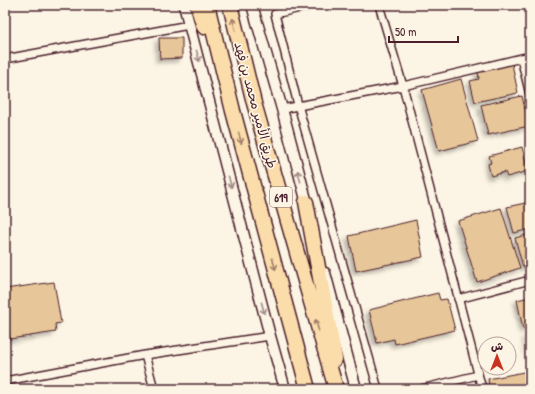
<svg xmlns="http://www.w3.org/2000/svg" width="535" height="394" font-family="'Patrick Hand','Playpen Sans Arabic',sans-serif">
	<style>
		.building { fill: #e7c799; stroke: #4a1f2b; filter: url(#shadow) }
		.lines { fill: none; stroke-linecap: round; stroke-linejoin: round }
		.minor-casing { stroke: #4a1f2b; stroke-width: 10 }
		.secondary-casing { stroke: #4a1f2b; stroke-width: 13 }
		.motorway-casing { stroke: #4a1f2b; stroke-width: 17 }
		.minor { stroke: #fcf5e5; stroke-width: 7 }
		.secondary { stroke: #fcf5e5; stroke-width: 10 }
		.motorway { stroke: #fbddab; stroke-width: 14 }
		.oneway { stroke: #a27e6b }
		.oneway2 { stroke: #a38a88 }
		.labels { text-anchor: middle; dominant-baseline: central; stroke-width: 3.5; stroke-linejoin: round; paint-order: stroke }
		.shield { fill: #fcf5e5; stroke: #7f5f63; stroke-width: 1 }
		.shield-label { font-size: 12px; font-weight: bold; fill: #4a1f2b }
		.street-label { font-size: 13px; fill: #4a1f2b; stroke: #fcf5e5 }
	</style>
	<defs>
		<filter id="shadow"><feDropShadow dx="-3.5" dy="3.5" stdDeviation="2" flood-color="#0004"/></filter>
	</defs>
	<rect width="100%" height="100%" fill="#fcf5e5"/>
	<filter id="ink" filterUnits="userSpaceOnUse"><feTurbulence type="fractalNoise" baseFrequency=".025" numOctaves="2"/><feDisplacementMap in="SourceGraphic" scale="8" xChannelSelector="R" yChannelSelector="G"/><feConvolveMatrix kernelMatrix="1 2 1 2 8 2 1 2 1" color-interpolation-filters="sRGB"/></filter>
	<g filter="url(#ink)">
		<!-- building -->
		<path class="building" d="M159 38H182V58L160 59Z
			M512 64 518 93 475 102 470 81 479 79 478 71Z
			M461 79 478 141 439 151 422 90Z
			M522 96 529 126 488 135 481 105Z
			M522 147 528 171 507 177 505 172 491 176 488 164 491 163 489 156Z
			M530 202V229L514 233 507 207Z
			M501 208 520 268 477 282 458 221Z
			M416 220 423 257 356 271 349 236Z
			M530 234V265L523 267 515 238Z
			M54 282 61 323 55 324 56 332 10 339 5 312V289Z
			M438 293 440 300 447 299 455 330 395 344 394 339 377 343 369 310Z
			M530 297V327L523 329 517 300Z
			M530 334V356L526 335Z
			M529 371 530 389H490L488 379Z"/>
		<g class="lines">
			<!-- minor casing -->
			<g class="minor-casing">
				<path id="minor" d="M313 5 275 14 298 105 378 389
					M379 5 403 86 482 389
					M521 58 530 95
					M5 59 189 25
					M282 109 403 86 530 56
					M458 299 530 280
					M145 355 154 389
					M5 381 145 355 270 336
					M421 389 478 375"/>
			</g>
			<!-- secondary casing -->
			<g class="secondary-casing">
				<path id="secondary" d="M184 5 270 336 285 389
					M252 5 282 109 308 207
					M325 273 356 389"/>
			</g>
			<!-- motorway casing -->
			<g class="motorway-casing">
				<path id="motorway" d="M197 5 204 27
					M207 5 233 111 308 389
					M230 5 254 103 336 389
					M306 202 335 359"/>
			</g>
			<!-- minor -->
			<use href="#minor" class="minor"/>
			<!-- secondary -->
			<use href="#secondary" class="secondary"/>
			<!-- motorway -->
			<use href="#motorway" class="motorway"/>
		</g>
		<!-- one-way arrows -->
		<defs><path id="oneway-shaft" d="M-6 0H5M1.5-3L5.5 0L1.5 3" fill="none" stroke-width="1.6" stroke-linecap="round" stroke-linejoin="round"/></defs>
		<g class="oneway">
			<use href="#oneway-shaft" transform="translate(234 24) rotate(-104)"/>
			<use href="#oneway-shaft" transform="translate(240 138) rotate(75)"/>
			<use href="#oneway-shaft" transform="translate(274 264) rotate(75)"/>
			<use href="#oneway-shaft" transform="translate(317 325) rotate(-106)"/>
		</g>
		<g class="oneway2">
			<use href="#oneway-shaft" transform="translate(198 56) rotate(75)"/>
			<use href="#oneway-shaft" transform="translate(299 176) rotate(-105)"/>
			<use href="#oneway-shaft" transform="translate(230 182) rotate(75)"/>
			<use href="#oneway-shaft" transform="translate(263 308) rotate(75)"/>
		</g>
	</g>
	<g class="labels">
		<!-- shield labels -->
		<rect class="shield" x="270" y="187" width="22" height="20" rx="3"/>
		<g class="shield-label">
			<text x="281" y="197">619</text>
		</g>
		<!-- street labels -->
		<g class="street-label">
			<text transform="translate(256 105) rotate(75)">طريق الأمير محمد بن فهد</text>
		</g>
	</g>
	<!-- margin -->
	<rect width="535" height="394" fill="none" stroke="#fcf5e5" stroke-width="20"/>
	<rect x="10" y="10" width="515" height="374" fill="none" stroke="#4a1f2b" stroke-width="1.5" filter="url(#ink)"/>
	<!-- north arrow -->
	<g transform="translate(497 356)"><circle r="19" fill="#fcf5e5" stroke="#b59f9b"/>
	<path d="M0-3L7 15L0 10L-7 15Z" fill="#c8321e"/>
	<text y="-6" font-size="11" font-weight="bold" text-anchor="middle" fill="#4a1f2b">ش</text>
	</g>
	<!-- scale -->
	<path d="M389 36v6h69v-6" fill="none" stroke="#4a1f2b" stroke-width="2"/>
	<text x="395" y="36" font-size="12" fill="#4a1f2b" stroke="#fcf5e5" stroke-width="3" paint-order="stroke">50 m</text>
</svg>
